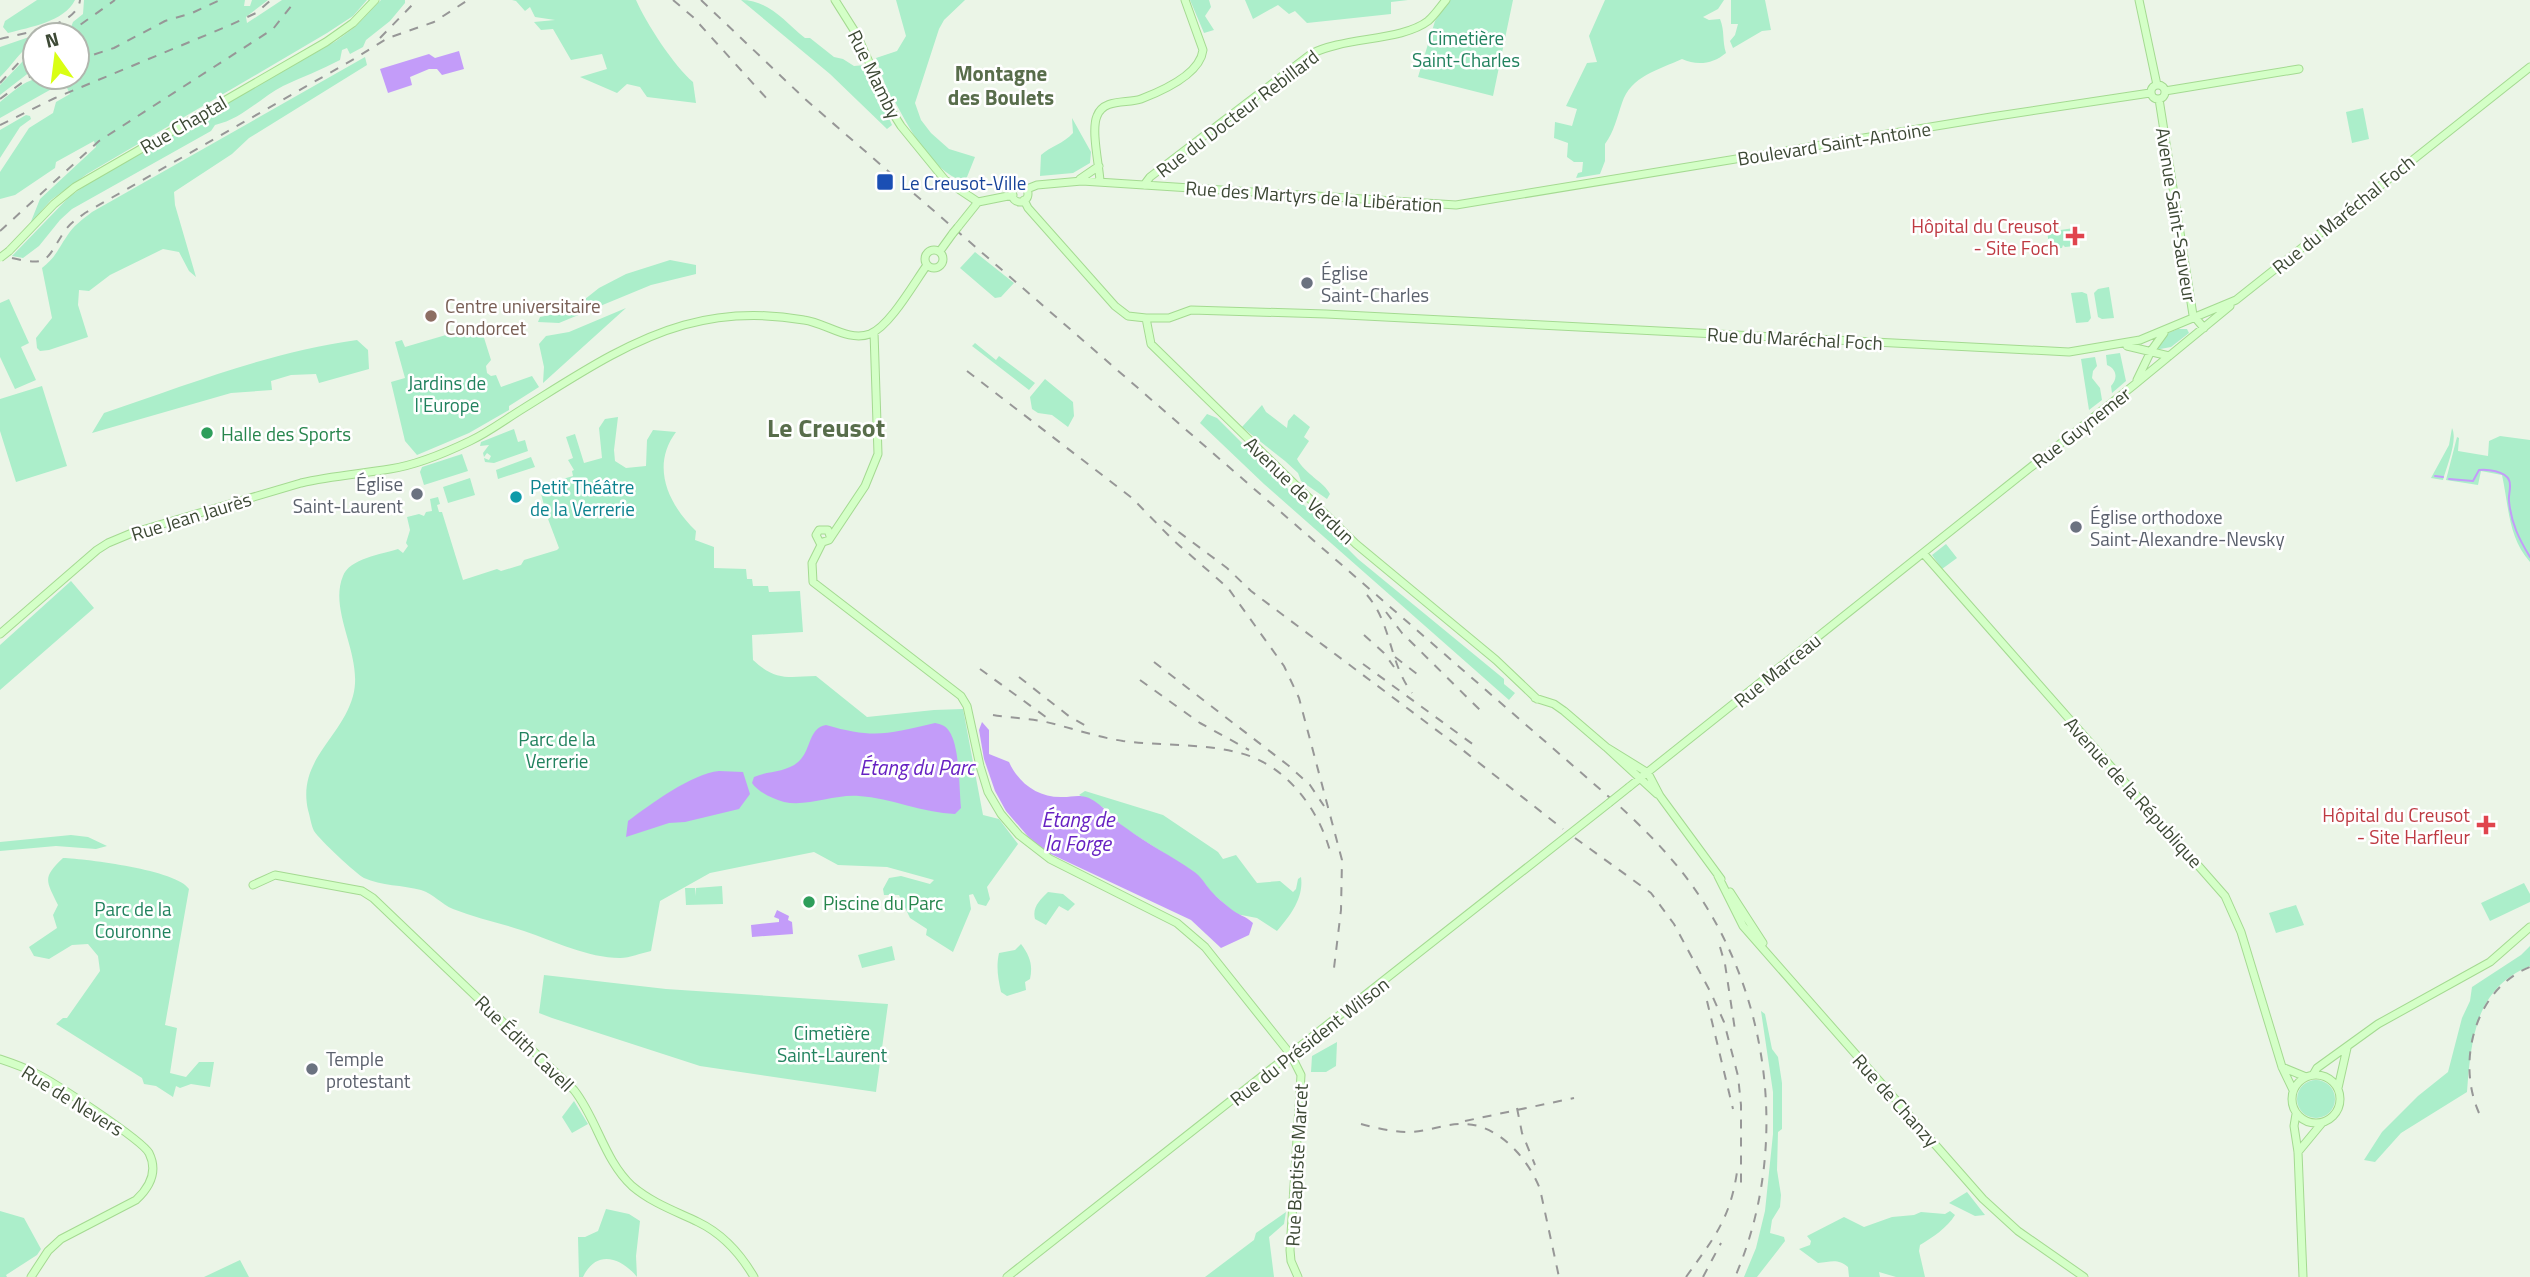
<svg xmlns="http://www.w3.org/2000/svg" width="2530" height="1277" font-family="'Titillium Web',sans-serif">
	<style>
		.green { fill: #abeeca }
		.water { fill: #c39cf9 }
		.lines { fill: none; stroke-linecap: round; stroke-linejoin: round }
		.stream { stroke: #c39cf9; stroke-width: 2 }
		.secondary-casing { stroke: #a4da91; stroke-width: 9 }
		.secondary { stroke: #d4ffc7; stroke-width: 7 }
		.rail { stroke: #979797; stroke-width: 2; stroke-dasharray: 9 9; stroke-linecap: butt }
		.secondary-bridge-casing { stroke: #a4da91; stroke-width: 9; stroke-linecap: butt }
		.secondary-bridge { stroke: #d4ffc7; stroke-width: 7 }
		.transit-dot { fill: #1a4fb4; stroke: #fff; stroke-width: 2.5 }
		.health-dot { fill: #e0444e; stroke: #fff; stroke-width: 2.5 }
		.worship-dot { fill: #6b7280; stroke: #fff; stroke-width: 2.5 }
		.education-dot { fill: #8d6e63; stroke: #fff; stroke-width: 2.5 }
		.leisure-dot { fill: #2e9e5b; stroke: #fff; stroke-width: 2.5 }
		.culture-dot { fill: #0f9aa8; stroke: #fff; stroke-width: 2.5 }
		.labels { text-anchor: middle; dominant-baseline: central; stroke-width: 5; stroke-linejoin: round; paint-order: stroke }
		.park-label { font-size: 19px; fill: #21825e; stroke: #fff }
		.street-label { font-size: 19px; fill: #3d4935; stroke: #fff }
		.transit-label { font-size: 19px; fill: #164399; stroke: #fff; text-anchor: start }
		.health-label { font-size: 19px; fill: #be3a42; stroke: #fff; text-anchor: end }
		.worship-label { font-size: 19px; fill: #5b616d; stroke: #fff; text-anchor: start }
		.education-label { font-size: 19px; fill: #785e54; stroke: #fff; text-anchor: start }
		.leisure-label { font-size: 19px; fill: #27864d; stroke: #fff; text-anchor: start }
		.culture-label { font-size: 19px; fill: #0d838f; stroke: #fff; text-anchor: start }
		.neighbourhood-label { font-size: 21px; font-weight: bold; fill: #586d4b; stroke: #fff }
		.water-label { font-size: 21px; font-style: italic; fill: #6721c2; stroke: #fff }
		.district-label { font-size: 26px; font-weight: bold; fill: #586d4b; stroke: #fff }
	</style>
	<rect width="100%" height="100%" fill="#ebf5e7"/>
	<!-- green -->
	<path class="green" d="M37 0H75C64 22 30 27 8 33L3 27 5 21Z
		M84 0H245L244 6H250L252 0H268L246 17 247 23 282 0H367L353 16 327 33 87 174 51 200 30 224 40 199 96 147 94 141 56 162 55 168 15 195 0 199V172L29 128 53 113 56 102 70 94 64 82 0 118V102C33 74 34 77 77 77V35H68L73 22 83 14Z
		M381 0H405V3L390 21 366 40 363 47 350 54 347 48 342 50 340 60C321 70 302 77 283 86 260 98 242 119 215 125L211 131 72 209 60 220 39 246 23 258 12 256 69 197 93 180 336 41 355 27Z
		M512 0H636C646 23 674 66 693 82L696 103 647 97 640 87 627 84 617 93 580 77 607 69 602 54 571 60 553 29 541 30 534 22 555 20 535 17 530 7 525 11 516 1Z
		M741 0C769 0 784 21 805 38H810L834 57 843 59 854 66 865 65 892 125 887 129 830 74Z
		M896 0H965L944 20 939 29 915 103 921 120 931 133 949 149 975 157 967 177 963 181C931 171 908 126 893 98L889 96 876 58 897 51 906 36Z
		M1190 0H1209L1211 7 1205 16 1214 30 1204 33Z
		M1245 0H1408L1391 2V14L1307 23 1295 11 1289 14 1278 5 1253 19Z
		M1449 0H1513L1493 96 1418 77 1435 21Z
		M1605 0H1724L1718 9 1703 17 1709 20 1720 19C1725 31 1722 41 1726 53 1713 64 1697 66 1682 59 1658 70 1631 76 1622 103 1617 117 1614 132 1605 144V161L1600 174 1576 178 1578 173 1582 172 1583 162H1574L1567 157 1568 143 1554 138 1555 122 1572 126 1577 109 1566 106 1587 63 1597 62 1589 36Z
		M1731 0H1765L1771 30 1762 31 1733 48 1730 41 1735 35 1738 24H1731Z
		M35 35V41C23 47 11 67 0 77V47Z
		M35 53V68L0 95V85L24 60Z
		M365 57 367 65 249 138 232 154 174 192 175 205 196 277 189 271 179 252 163 249 110 275 89 291 79 290 78 305 88 337 49 350 40 351 37 348 36 338 52 318 42 268C56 257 58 249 67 236 73 226 83 219 92 212Z
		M2363 108 2369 139 2352 143 2346 112Z
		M26 115 30 116 31 119 20 127 0 158V130Z
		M1072 118 1091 152 1090 163 1073 173 1040 176 1041 155C1051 146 1063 144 1073 133Z
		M2074 228 2075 246 2065 247 2063 245 2062 248 2050 249 2047 232Z
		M975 252 1014 283 1001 297 995 298 960 268Z
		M670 260 696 265V274L651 285 559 323 538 322 540 317 570 311 599 288 626 274Z
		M2109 287 2114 318 2102 319 2098 317 2094 293 2098 289Z
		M2082 292 2087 294 2091 318 2088 322 2076 323 2071 293Z
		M9 299 29 343 21 347 36 380 15 389 0 357V303Z
		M626 308 543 383 544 367 539 344 546 336 569 332Z
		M480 325 491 360 486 366 487 373 491 376 496 375 501 387 532 376 539 387 509 406V410L469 433 417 455 405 441 391 382 405 378 395 342 402 340 405 347Z
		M2178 329H2187L2189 333 2171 347 2155 350 2166 334Z
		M357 340 368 350 369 369 319 383 316 374 291 375 271 381 272 390 231 393 92 433 104 413C187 385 269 352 357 340Z
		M975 343 996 360 999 356 1035 383 1029 390 972 346Z
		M2120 353 2126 381 2112 393 2111 386C2118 379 2117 369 2107 365L2106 355Z
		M2095 357 2097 366 2093 371 2092 378 2100 388 2102 400 2089 410 2081 359Z
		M1045 379 1073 402 1074 416 1068 427 1052 415 1038 413 1032 409 1030 397Z
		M42 386 67 466 16 482 0 431V399Z
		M1262 405 1266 412 1287 428 1288 421 1294 414 1310 427 1304 437 1309 441 1297 459C1305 474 1324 482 1330 494L1327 499 1301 481 1298 473 1285 461 1242 427Z
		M1207 414 1217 418 1358 559 1504 679V684L1515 693 1509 700 1264 484 1200 423Z
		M618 417 614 450 615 461 626 468 646 466 647 440 653 430 676 432C650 467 669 505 696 531L695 540 714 547V568L746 569 747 579H752L753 586H768L769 592 800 591 803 632 752 635 753 660C776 681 787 677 816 676L867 717 934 710 963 709 983 815 999 819 1018 844 987 887 990 899 986 906 978 904 973 894 969 895 971 909 953 952 926 935 927 929 910 918 899 895H884L883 889 889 878 901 876 930 884 934 880 887 867 838 865 814 852 710 873 660 901 651 951C641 953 630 958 620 958 588 958 554 941 524 931 500 923 476 918 453 909 441 904 434 894 421 890 403 885 381 886 364 878 355 873 320 840 314 831 311 825 310 816 308 810 297 760 341 739 353 696 364 656 328 612 343 576 349 559 382 554 398 549L403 553 408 546 406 543 410 530 407 517 419 514 424 516 426 512 432 511 430 499 438 497 440 504 437 505 439 512H442L463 580 497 569 501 571 521 565 524 560 557 550 559 548 548 519 550 517 548 510 545 509 539 486 573 476 572 471 574 470 568 460 573 458 566 437 575 434 584 463 602 458 599 428 605 419Z
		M2452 428C2458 440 2447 465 2443 480L2431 478 2449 445Z
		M514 429 518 442 525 440 528 451 494 463 485 462 484 458 489 460 491 456 487 453 484 457 483 453 489 445 480 446 481 442Z
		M2500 436 2530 440V562C2508 537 2509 507 2502 475L2481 471 2478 485 2446 480 2457 437 2459 438 2458 451 2488 456 2489 441Z
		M462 454 468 471 424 485 420 472 422 467Z
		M531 457 535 467 498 479 496 470Z
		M470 478 475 495 448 503 443 487Z
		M1946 544 1957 558 1942 569 1932 555Z
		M71 581 94 608 0 690V645Z
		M1085 791 1163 815 1218 852 1223 859 1236 855 1257 883 1280 881 1293 892 1296 889 1298 879 1301 877C1304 898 1290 916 1277 931L1257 918 1236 914 1212 893 1205 884 1173 859 1123 827 1108 810 1079 795Z
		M71 835 88 837 107 846 96 849 56 846 0 851V842Z
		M63 858C87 859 177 870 189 889L165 1025 177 1028 170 1073 186 1077 199 1062H214L210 1087 191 1084 180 1088 176 1086 173 1097 156 1086 144 1084 142 1078 56 1024 63 1018H67L100 971 98 956 88 944 72 945 49 959 34 956 29 947 57 928 53 915 58 905C46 880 42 878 63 858Z
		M2524 883 2530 894V902L2490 921 2481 903Z
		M722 886 723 904 686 905 685 888H695L696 896V888Z
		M1048 892 1063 894 1075 904 1068 911 1059 906 1046 925 1035 919C1032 907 1040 900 1048 892Z
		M2296 905 2304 925 2276 933 2269 913Z
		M1021 944C1030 956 1033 965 1030 979L1025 982 1026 990 1007 996 1001 992C998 978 996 967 999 953L1015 950Z
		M892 946 895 960 862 968 858 955Z
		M2530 946V966C2475 988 2471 1040 2467 1092L2401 1133 2375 1162 2364 1160 2382 1132 2418 1096 2448 1072 2462 1018 2470 1001 2472 987 2521 955Z
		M544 975 666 989 888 1004 876 1092 700 1066 552 1018 539 1013Z
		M1761 1011 1765 1014 1772 1049 1778 1057 1782 1083V1129L1778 1132 1777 1170 1781 1195 1780 1207 1772 1220 1770 1233 1784 1237 1785 1241 1757 1277H1744L1756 1248 1765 1211 1773 1134V1092Z
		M1337 1042 1336 1066 1326 1072H1311L1312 1056Z
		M2297 1099a19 19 0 1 1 38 0a19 19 0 1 1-38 0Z
		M574 1101 588 1124 572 1133 562 1117Z
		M1967 1192 1985 1215 1975 1216 1949 1203Z
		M606 1209 629 1214 640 1221 636 1256 637 1277C621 1257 596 1249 583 1277H579L578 1237H585L598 1231Z
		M0 1211 24 1218 41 1249 37 1255 6 1275 7 1277H0Z
		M1950 1211 1955 1215C1947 1228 1933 1237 1920 1245L1919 1251 1925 1277H1896L1879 1272 1880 1277H1849L1848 1267C1838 1258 1830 1262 1818 1263L1799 1249 1810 1245 1811 1241 1807 1236 1844 1217 1864 1227 1892 1217 1914 1215 1921 1212 1945 1214Z
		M1286 1212 1284 1224 1269 1237 1274 1277H1205L1254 1240 1256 1233Z
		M240 1260 249 1277H204Z"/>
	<!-- water -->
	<path class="water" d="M459 51 464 69 442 75 437 69H429L410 77 412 85 388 93 380 69 429 54 435 58Z
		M982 722 989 730V754L1009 762C1019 784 1039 798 1063 797 1072 797 1079 794 1089 798 1104 805 1112 819 1126 828 1147 844 1172 856 1193 871 1201 876 1205 884 1211 891 1217 898 1224 903 1231 909 1238 915 1246 916 1253 923L1249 935 1221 948 1191 920 1038 848 1006 811 995 791 984 759 979 730Z
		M935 723C941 724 946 726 949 731 960 746 959 789 961 808L955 814C923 813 891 798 859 796 834 794 808 807 784 802 773 799 758 792 752 783L754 777C770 770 789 773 801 759 811 748 809 728 826 725 874 739 888 734 935 723Z
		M719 771 743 772 750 794 739 809 685 822 669 823 626 837 628 821C651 804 691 774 719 771Z
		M777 910 789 916 788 920 792 922 793 934 752 937 751 925 779 922V919L774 917Z"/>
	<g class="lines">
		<!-- stream -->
		<path class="stream" d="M2435 476 2443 477
			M2449 479 2473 481 2479 470C2487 469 2505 471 2509 480 2512 486 2508 495 2509 501 2511 523 2519 539 2530 557"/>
		<!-- secondary casing -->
		<g class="secondary-casing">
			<path id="secondary" d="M835 0 857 35 889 107 901 126 945 180 978 202
				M2139 0 2157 85
				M2151 92a7 7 0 1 1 14 0a7 7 0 1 1-14 0Z
				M2165 91 2299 69
				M2159 99 2193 315 2204 328
				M1080 179 1099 166
				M1100 181C1099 164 1091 130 1097 116 1104 98 1127 104 1141 99 1162 91 1200 74 1203 50L1185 0
				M1144 185 1150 177 1311 54C1343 37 1402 41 1428 21 1435 15 1440 7 1446 0
				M1012 194a8 8 0 1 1 16 0a8 8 0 1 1-16 0Z
				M1027 189 1037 185 1082 181 1456 205 1991 117 2150 93
				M1024 200 1028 208 1115 306 1128 316 1146 318H1169L1191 310 1326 314 2069 352 2140 340 2236 300 2530 67
				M958 227 978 202 1013 195
				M925 259a9 9 0 1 1 18 0a9 9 0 1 1-18 0Z
				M9 251 54 204 75 187 326 42 353 23 375 0
				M940 251 953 233
				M1146 318 1151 344 1356 544 1496 660 1537 699
				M2127 346 2169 356
				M2137 380 2151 351 2164 333
				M830 536 828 530H819L816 535 820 543 829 540 865 486 878 454 874 332
				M822 543 812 563 813 582 961 696 967 706 980 766 988 792 1001 814 1019 835 1050 859 1177 923 1205 947 1291 1055 1301 1075 1290 1250 1291 1261 1298 1277
				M1923 553 2225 896 2241 932 2282 1067 2293 1090
				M0 634 97 550 108 543 132 533 301 483C331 476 360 474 390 469 417 465 445 453 470 441 489 432 506 419 524 408 574 377 627 341 684 325 723 314 764 313 804 320 826 323 848 342 870 334 890 326 914 283 927 265
				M1535 698 1554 704 1564 711 1606 747 1657 794
				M1606 747 1648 773 1660 796 1721 879
				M1629 787 2134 385 2230 306
				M1718 876 1743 926 1983 1199 2018 1231 2084 1277
				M253 885 275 875 362 891 373 898 574 1090C597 1119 604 1160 632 1186 652 1203 675 1211 698 1222 723 1234 740 1253 754 1277
				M1730 892 1763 943
				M0 1059C12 1063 24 1067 35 1073 52 1081 142 1140 149 1153 158 1171 150 1187 136 1200L61 1239 48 1251 31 1277
				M2282 1067 2306 1077
				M2292 1099a24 24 0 1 1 48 0a24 24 0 1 1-48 0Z
				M2313 1075 2317 1068 2378 1024 2490 962 2530 927
				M2338 1088 2347 1048
				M2296 1114 2294 1126 2298 1152 2303 1277
				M2298 1152 2322 1123
				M1007 1277 1609 803"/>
		</g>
		<!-- secondary -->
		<use href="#secondary" class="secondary"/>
		<!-- rail -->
		<path class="rail" d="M673 0 693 17 768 100
			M701 0 805 99 1616 803C1649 833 1680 865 1704 903 1773 1012 1787 1157 1735 1277
			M66 35 115 0
			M380 38 416 1
			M0 39C22 33 77 27 80 0
			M77 60 114 48 165 21 192 13 220 0
			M0 83 35 45
			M0 99 35 73
			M0 125 55 98 228 26 256 13 271 0
			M0 231 99 141 273 29 296 0
			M12 258C50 267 46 259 64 232 69 224 77 219 85 213L354 59 388 38 434 22 468 0
			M967 371 1132 498 1173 540 1228 588 1284 666 1299 698 1342 860 1341 910 1334 968
			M1164 521 1227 568 1251 591 1455 744 1563 829
			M1367 595C1392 624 1389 663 1412 693
			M1386 612 1402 633 1485 715
			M1364 635 1384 653 1394 667
			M1395 657 1417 674
			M1154 662 1289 766 1310 785 1324 806
			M1363 664 1478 748
			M980 669 1050 720
			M1019 677 1070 717 1090 728
			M1140 680 1200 723 1249 750
			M993 715C1010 718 1028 718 1046 722 1072 728 1096 737 1123 741 1162 746 1203 743 1240 753 1286 765 1318 808 1330 851
			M1575 838 1651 893 1674 924 1711 993 1724 1022 1738 1076 1741 1105V1184
			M1720 947 1725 964 1735 1030
			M1707 1001 1733 1109
			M1517 1108 1522 1133 1535 1165
			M2479 1113C2456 1061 2475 989 2530 967
			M1465 1121 1574 1098
			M1361 1124C1376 1128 1393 1132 1408 1132 1426 1132 1444 1124 1462 1124 1497 1123 1528 1158 1540 1189L1559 1277
			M1686 1277C1713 1239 1730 1220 1737 1172
			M1703 1277 1721 1243"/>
		<!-- secondary-bridge casing -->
		<g class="secondary-bridge-casing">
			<path id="secondary-bridge" d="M953 233 958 227
				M0 258 9 251
				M1609 803 1629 787"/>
		</g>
		<!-- secondary-bridge -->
		<use href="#secondary-bridge" class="secondary-bridge"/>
	</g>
	<!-- markers -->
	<rect class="transit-dot" x="876" y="173" width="18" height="18" rx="3.5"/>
	<g class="health-dot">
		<path d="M2071.5 225.5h7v7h7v7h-7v7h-7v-7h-7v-7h7z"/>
		<path d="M2482.5 814.5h7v7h7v7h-7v7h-7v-7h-7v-7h7z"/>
	</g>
	<g class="worship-dot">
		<circle cx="1307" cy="283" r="7"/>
		<circle cx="417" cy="494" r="7"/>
		<circle cx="2076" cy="527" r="7"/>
		<circle cx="312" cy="1069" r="7"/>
	</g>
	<circle class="education-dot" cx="431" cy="316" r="7"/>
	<g class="leisure-dot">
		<circle cx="207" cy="433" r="7"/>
		<circle cx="809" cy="902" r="7"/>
	</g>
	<circle class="culture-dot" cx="516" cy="497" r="7"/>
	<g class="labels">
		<!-- park labels -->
		<g class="park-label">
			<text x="1466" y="37">Cimetière<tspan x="1466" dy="22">Saint-Charles</tspan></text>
			<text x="447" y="382">Jardins de<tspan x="447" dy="22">l'Europe</tspan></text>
			<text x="557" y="738">Parc de la<tspan x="557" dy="22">Verrerie</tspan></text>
			<text x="133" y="908">Parc de la<tspan x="133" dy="22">Couronne</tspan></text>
			<text x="832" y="1032">Cimetière<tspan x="832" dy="22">Saint-Laurent</tspan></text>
		</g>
		<!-- street labels -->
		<g class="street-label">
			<text transform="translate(875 74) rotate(64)">Rue Mamby</text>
			<text transform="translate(1237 113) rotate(-37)">Rue du Docteur Rebillard</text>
			<text transform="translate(183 124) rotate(-30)">Rue Chaptal</text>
			<text transform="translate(1834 143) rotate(-9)">Boulevard Saint-Antoine</text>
			<text transform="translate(1314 196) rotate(4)">Rue des Martyrs de la Libération</text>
			<text transform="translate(2343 214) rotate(-39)">Rue du Maréchal Foch</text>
			<text transform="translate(2177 215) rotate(81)">Avenue Saint-Sauveur</text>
			<text transform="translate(1795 338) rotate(3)">Rue du Maréchal Foch</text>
			<text transform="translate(2081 427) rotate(-38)">Rue Guynemer</text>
			<text transform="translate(1300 490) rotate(44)">Avenue de Verdun</text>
			<text transform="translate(191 516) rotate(-17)">Rue Jean Jaurès</text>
			<text transform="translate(1777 670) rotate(-39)">Rue Marceau</text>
			<text transform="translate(2134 792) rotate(48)">Avenue de la République</text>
			<text transform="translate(1309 1041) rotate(-38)">Rue du Président Wilson</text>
			<text transform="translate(525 1043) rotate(44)">Rue Édith Cavell</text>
			<text transform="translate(73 1100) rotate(32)">Rue de Nevers</text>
			<text transform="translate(1896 1100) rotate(48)">Rue de Chanzy</text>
			<text transform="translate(1296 1165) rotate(-87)">Rue Baptiste Marcet</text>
		</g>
		<!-- transit labels -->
		<g class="transit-label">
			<text x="901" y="182">Le Creusot-Ville</text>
		</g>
		<!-- health labels -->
		<g class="health-label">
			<text x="2059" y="225">Hôpital du Creusot<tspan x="2059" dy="22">- Site Foch</tspan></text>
			<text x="2470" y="814">Hôpital du Creusot<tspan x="2470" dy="22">- Site Harfleur</tspan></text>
		</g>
		<!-- worship labels -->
		<g class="worship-label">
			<text x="1321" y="272">Église<tspan x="1321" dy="22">Saint-Charles</tspan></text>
			<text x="403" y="483" text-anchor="end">Église<tspan x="403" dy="22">Saint-Laurent</tspan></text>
			<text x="2090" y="516">Église orthodoxe<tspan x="2090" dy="22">Saint-Alexandre-Nevsky</tspan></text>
			<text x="326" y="1058">Temple<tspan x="326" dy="22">protestant</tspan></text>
		</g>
		<!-- education labels -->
		<g class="education-label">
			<text x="445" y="305">Centre universitaire<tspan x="445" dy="22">Condorcet</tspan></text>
		</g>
		<!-- leisure labels -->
		<g class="leisure-label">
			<text x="221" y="433">Halle des Sports</text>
			<text x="823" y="902">Piscine du Parc</text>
		</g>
		<!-- culture labels -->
		<g class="culture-label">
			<text x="530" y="486">Petit Théâtre<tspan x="530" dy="22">de la Verrerie</tspan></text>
		</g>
		<!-- neighbourhood labels -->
		<g class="neighbourhood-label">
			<text x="1001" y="73">Montagne<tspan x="1001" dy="24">des Boulets</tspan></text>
		</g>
		<!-- water labels -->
		<g class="water-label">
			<text x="917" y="767">Étang du Parc</text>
			<text x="1078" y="819">Étang de<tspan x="1078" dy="24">la Forge</tspan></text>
		</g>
		<!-- district labels -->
		<g class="district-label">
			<text x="826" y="427">Le Creusot</text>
		</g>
	</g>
	<!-- north arrow -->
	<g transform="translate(56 56) rotate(346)"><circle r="33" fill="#ffffff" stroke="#b1b6ae" stroke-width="2"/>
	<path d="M0-5L12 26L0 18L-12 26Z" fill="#d9ff14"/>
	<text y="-10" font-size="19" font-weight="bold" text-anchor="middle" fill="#3d4935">N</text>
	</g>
</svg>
